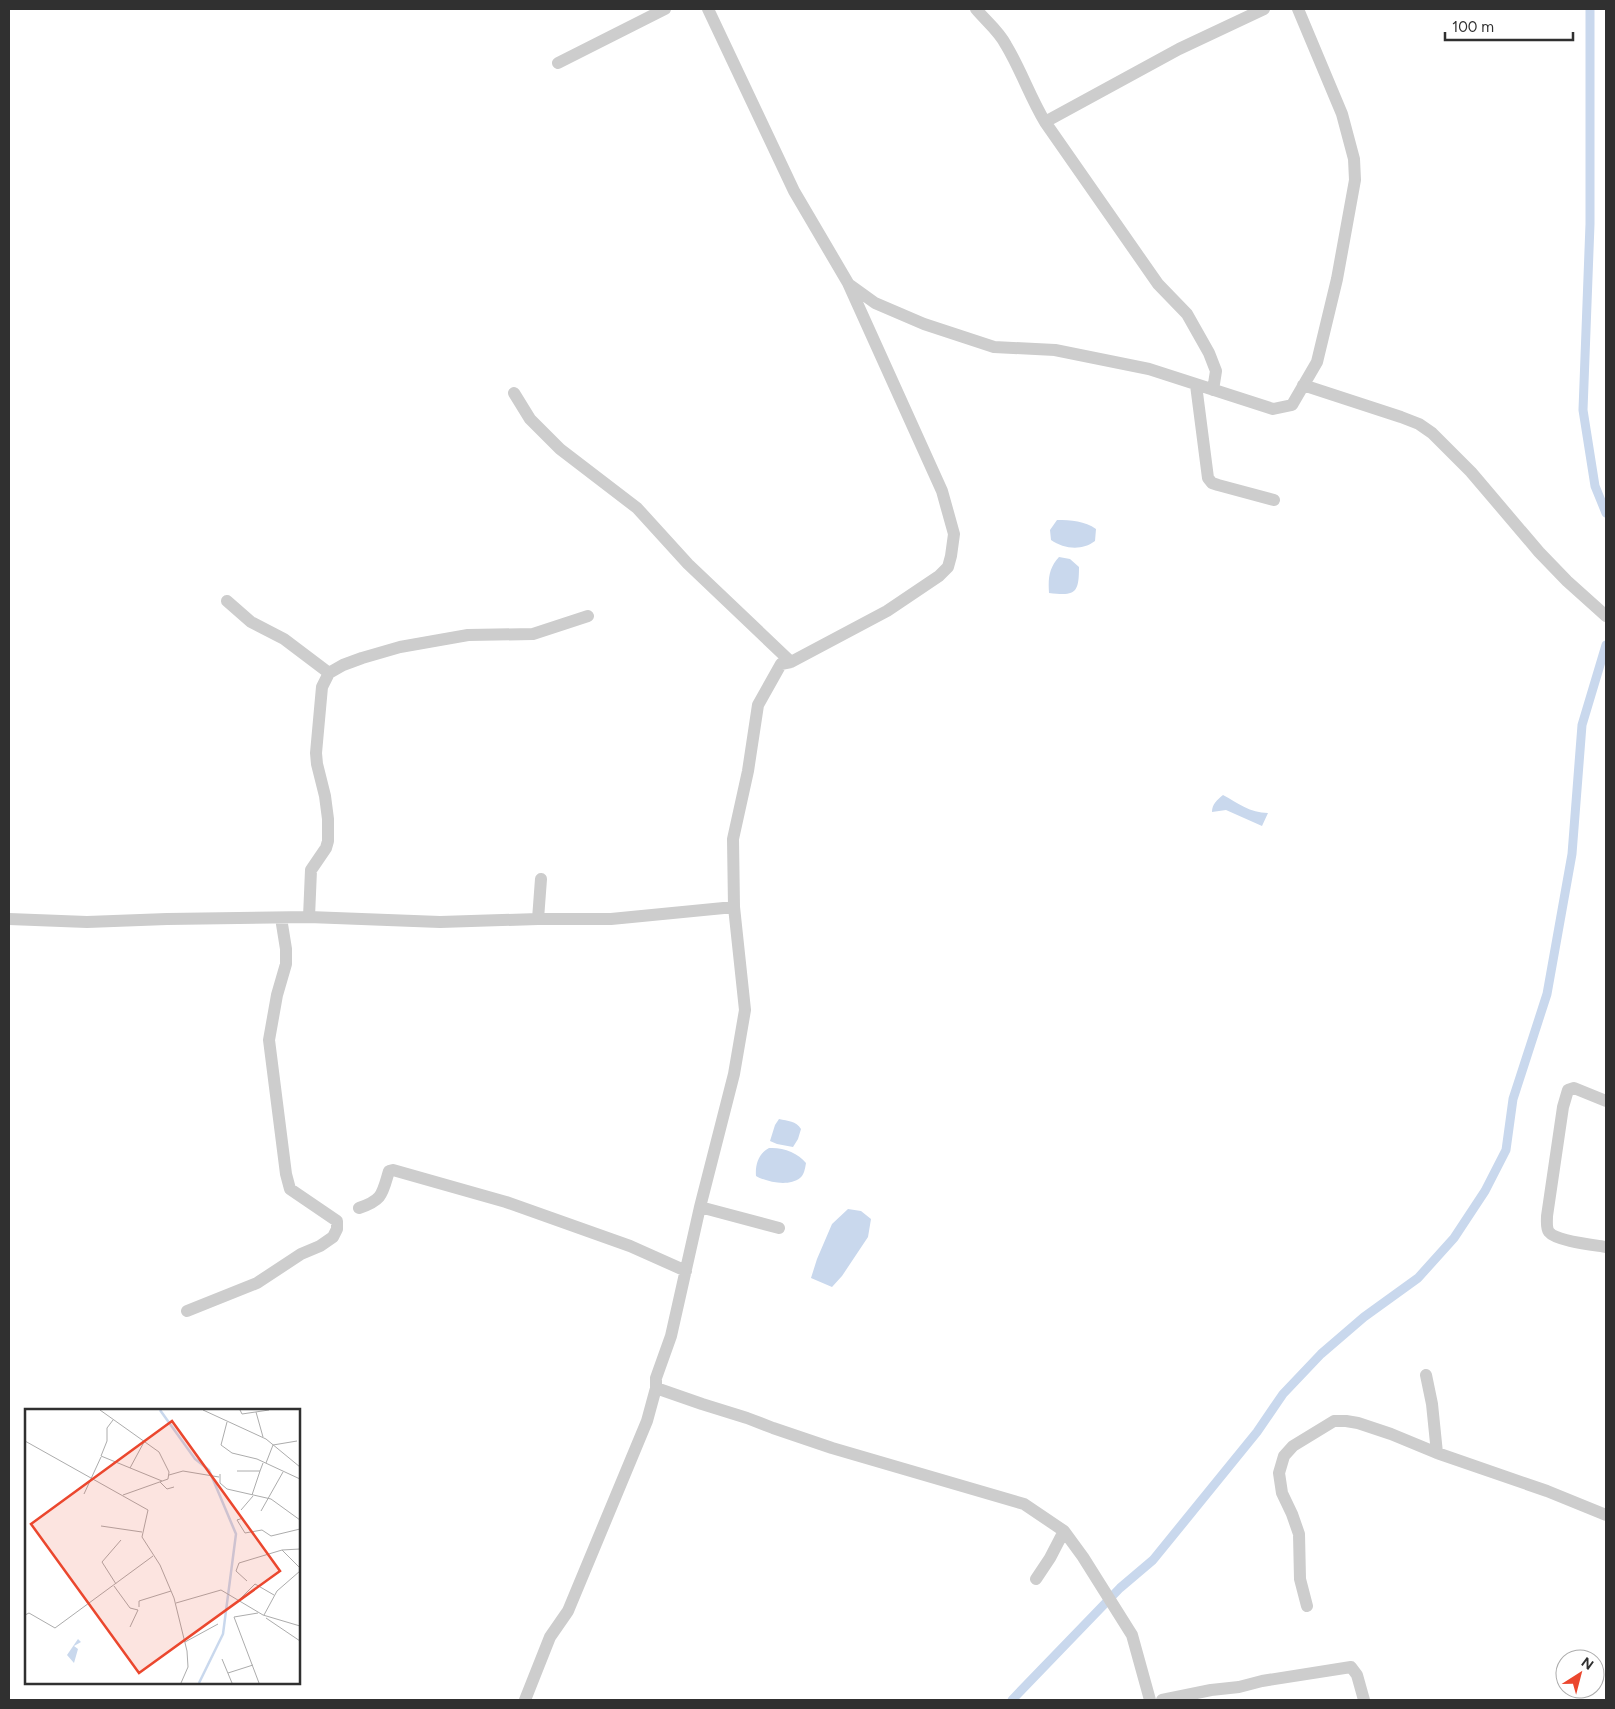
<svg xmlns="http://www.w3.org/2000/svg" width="1615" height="1709" font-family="Figtree,sans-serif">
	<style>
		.water { fill: #c9d8ed }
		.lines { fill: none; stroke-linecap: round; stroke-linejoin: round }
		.canal { stroke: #c9d8ed; stroke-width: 9 }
		.minor { stroke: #cdcdcd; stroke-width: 12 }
		.inset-river { fill: none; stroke: #c9d8ed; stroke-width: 2.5 }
		.inset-road { fill: none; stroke: #acacac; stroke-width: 1 }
		.view { fill: #eb472e; fill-opacity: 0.15; stroke: #eb472e; stroke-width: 2.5 }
		.inset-edge { fill: none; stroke: #303030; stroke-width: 2.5 }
	</style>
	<rect width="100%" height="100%" fill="#fff"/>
	<!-- water -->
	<path class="water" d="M1057 520C1071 520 1085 521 1096 529L1095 541C1082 551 1064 549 1051 540L1050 530Z
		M1059 557 1070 559 1079 567C1079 594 1075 596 1049 593 1048 578 1049 568 1059 557Z
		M1223 795C1238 803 1250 813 1268 813L1262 826 1226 810 1212 812C1212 804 1217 800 1223 795Z
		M779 1119C788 1121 796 1121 801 1129L798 1139 793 1147 777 1144 770 1141 775 1125Z
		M769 1148C783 1147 798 1153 806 1163 805 1169 804 1175 800 1178 789 1187 766 1182 756 1176 755 1164 759 1153 769 1148Z
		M848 1209 861 1211 871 1219 868 1237 842 1276 832 1287 811 1278 817 1259 832 1224Z"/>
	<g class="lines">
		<!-- canal -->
		<path class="canal" d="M1590 9V224L1583 410 1595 486 1606 513
			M1012 1700 1120 1588 1153 1560 1257 1432 1283 1394 1321 1354 1364 1317 1418 1278 1454 1238 1485 1191 1506 1150 1513 1099 1547 994 1572 854 1582 725 1606 645"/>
		<!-- minor -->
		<path class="minor" d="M976 9C986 21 999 31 1006 45 1021 70 1030 97 1045 122L1158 284 1187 314 1209 353 1216 371 1213 390
			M558 63 665 9
			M1045 122 1179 49 1264 9
			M850 285 875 303 924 324 994 347 1055 350 1149 369 1273 409 1292 405 1317 362 1337 279 1355 180 1354 159 1342 114 1298 9
			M1196 385 1208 478 1212 483 1218 485 1274 500
			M1303 385 1401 417 1419 424 1432 433 1471 472 1539 552 1567 581 1606 616
			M514 393 530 419 560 449 637 508 688 564 791 662
			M227 601 251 622 284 639 329 673
			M309 917 311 870 326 848 328 841V819L325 796 317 764 316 753 322 687 329 673 343 665 362 658 400 647 468 635 533 634 588 616
			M9 919 87 922 167 919 309 917 440 922 538 919H611L734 907
			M538 919 541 879
			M1606 1101 1574 1088 1568 1090 1563 1107 1547 1216C1547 1222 1546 1228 1549 1232 1556 1241 1594 1245 1606 1247
			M700 1207 779 1228
			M359 1208C383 1200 382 1194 389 1171L393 1170 506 1202 630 1246 686 1271
			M187 1311 257 1283 301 1254 320 1246 333 1237 337 1229V1221L290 1189 286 1174 269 1040 277 995 286 964V949L281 918
			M1426 1375 1432 1404 1437 1453
			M656 1388 702 1404 747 1418 773 1428 832 1448 1024 1504 1064 1531 1083 1557 1132 1635 1150 1700
			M1036 1579 1050 1558 1064 1531
			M1307 1606 1300 1579 1299 1534 1292 1514 1282 1493 1279 1473 1284 1456 1293 1446 1334 1421H1346L1358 1423 1391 1434 1437 1453 1547 1491 1606 1515
			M525 1700 550 1637 568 1611 647 1421 656 1388V1378L671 1336 700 1207 734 1074 745 1010 734 907 733 839 748 771 758 705 781 664 791 662 887 611 939 576 948 567 951 556 954 534 942 491 848 283 794 191 708 9
			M1162 1700 1211 1690 1239 1687 1262 1681 1351 1667 1357 1675 1364 1700"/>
	</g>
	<!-- overview -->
	<g transform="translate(25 1409)">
		<rect width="275" height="275" fill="#fff"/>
		<path d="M53 230 56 233 49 237 53 240 49 254 42 246Z" fill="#c9d8ed"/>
		<path class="inset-river" d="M135 1 170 50 184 61 211 125 198 225 174 274"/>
		<path class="inset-road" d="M75 1 134 43 144 63 143 70 98 86M178 1 241 30 275 58M215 1 217 5 244 1M231 3 238 28M88 11 82 19V32L76 47 137 72M202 13 196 36 207 44 232 50 275 70M0 32 123 101 117 128 135 156 149 189 162 242 163 258 156 274M241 54 248 36 272 32M105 59 119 33M212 62H235L238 54M195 65V74L202 80 246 90 275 111M144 66 158 62 194 68M135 73 142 80 149 78M59 85 76 48M227 86 235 62M216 101 228 87M236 102 258 63M218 109 212 111 220 124 237 121 246 127 275 120M76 117 117 123M257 141 275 159M222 172 211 162 214 154 257 141 275 140M91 175 77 153 96 131M89 177 105 199 113 201 105 218M214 191 230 175 249 186M151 194 196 181 238 206 275 217M114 198V192L146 182M233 204 209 208 234 274M0 206 4 204 30 219 128 147M239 206 252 182 275 162M241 209 275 232M160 233 193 215M197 250 207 274M203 264 228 256"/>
		<path class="view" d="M147 12 255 162 114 264 6 115Z"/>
		<rect width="275" height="275" class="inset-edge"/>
	</g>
	<!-- border -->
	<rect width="1615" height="1709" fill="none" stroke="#303030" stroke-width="20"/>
	<!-- north arrow -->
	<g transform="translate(1580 1674) rotate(36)"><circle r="24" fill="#ffffff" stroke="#acacac"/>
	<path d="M0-4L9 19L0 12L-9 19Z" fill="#eb472e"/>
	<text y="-8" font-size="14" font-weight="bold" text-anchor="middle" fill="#303030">N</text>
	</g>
	<!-- scale -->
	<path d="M1445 32v8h128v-8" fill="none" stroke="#303030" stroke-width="2.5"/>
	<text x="1452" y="32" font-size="15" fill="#303030" stroke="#ffffff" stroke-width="4" paint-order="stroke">100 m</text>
</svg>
